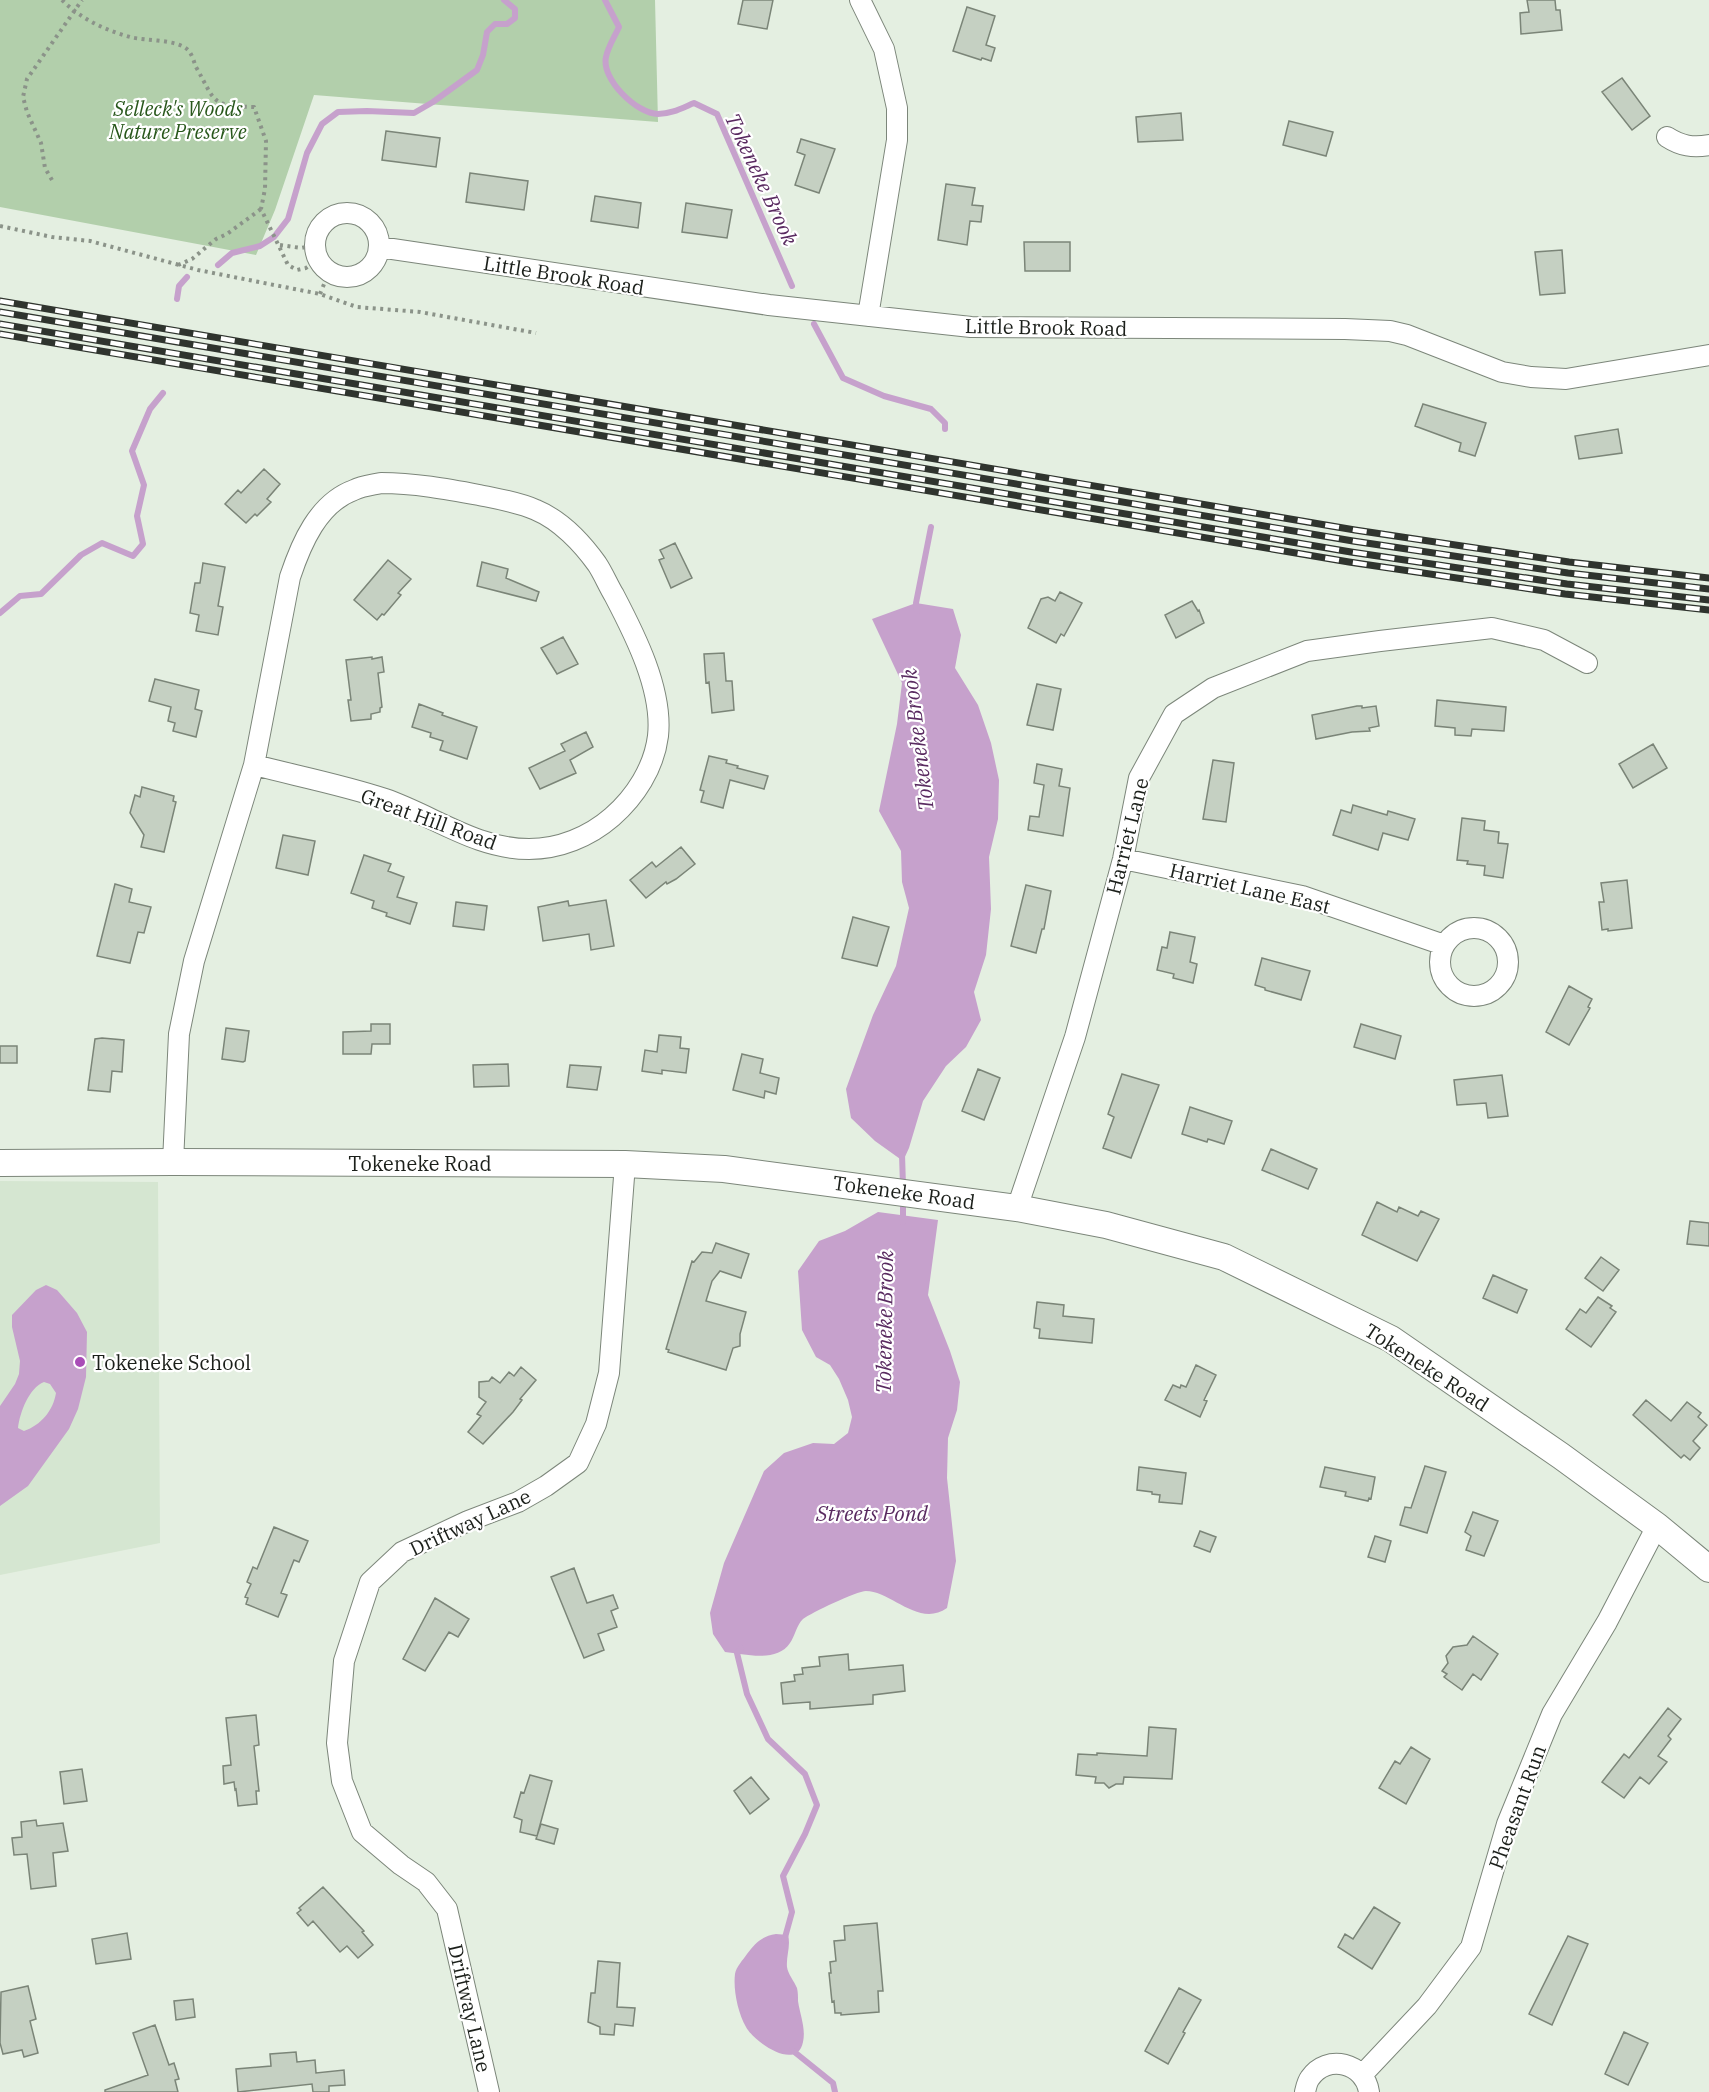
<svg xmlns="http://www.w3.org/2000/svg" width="1709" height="2092" font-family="'IBM Plex Serif',serif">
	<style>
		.built { fill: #d5e6d1 }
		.green { fill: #b2cfab }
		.water { fill: #c6a1cc; fill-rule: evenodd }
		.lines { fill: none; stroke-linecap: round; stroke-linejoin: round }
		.stream { stroke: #c6a1cc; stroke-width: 6 }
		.building { fill: #c5d0c2; stroke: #7b8578; stroke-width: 1.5 }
		.minor-casing { stroke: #7c867a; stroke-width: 22 }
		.major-casing { stroke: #7c867a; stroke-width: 28 }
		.path { stroke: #8b9389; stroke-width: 4; stroke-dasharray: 3 4.5; stroke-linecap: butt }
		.minor { stroke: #fff; stroke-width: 20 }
		.major { stroke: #fff; stroke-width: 26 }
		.rail-casing { stroke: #2f342e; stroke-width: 7 }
		.rail { stroke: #fff; stroke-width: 4.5; stroke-dasharray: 14; stroke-linecap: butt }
		.poi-dot { fill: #a94db7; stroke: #fff; stroke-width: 2 }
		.labels { text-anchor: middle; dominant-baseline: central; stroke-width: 4.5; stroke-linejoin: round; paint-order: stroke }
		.park-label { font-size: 20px; font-style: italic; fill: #28571b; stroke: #fff }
		.street-label { font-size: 20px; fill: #1b1f1a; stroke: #fff }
		.poi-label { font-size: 20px; fill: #1b1f1a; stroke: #fff; text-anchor: start }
		.water-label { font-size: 21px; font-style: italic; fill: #592a60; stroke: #fff }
	</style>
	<rect width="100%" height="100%" fill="#e4efe1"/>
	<!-- built -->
	<path class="built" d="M0 1181 158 1182 160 1543 0 1575Z"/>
	<!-- green -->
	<path class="green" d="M0 0H655L658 122 314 95 275 210 256 255 0 207Z"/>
	<!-- water -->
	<path class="water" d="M916 603 953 609 961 635 955 668 978 705 991 743 999 780 998 819 989 857 991 909 986 955 974 992 981 1020 966 1047 946 1066 923 1101 909 1148 903 1161 875 1141 851 1118 846 1089 873 1015 896 966 909 908 902 882 901 851 879 811 897 724 902 683 872 619Z
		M878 1212 938 1220 928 1295 950 1351 960 1382 957 1410 948 1438 947 1478 956 1561 947 1608C919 1628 891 1591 866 1591 857 1591 811 1613 803 1619 797 1624 795 1636 790 1643 777 1663 745 1654 725 1652L713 1634 710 1613 724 1563 764 1471 784 1453 813 1443 834 1444 848 1433 852 1417 848 1400 839 1379 830 1365 816 1357 802 1330 798 1271 819 1241 845 1231Z
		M46 1285 57 1290 64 1298 77 1313 87 1332 86 1377 78 1409 69 1429 28 1486 0 1506V1406L15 1384 19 1374 20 1361 12 1327V1315L36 1290ZM44 1382 50 1384 56 1393C53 1411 41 1425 24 1431L18 1428C20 1412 29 1388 44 1382Z
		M776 1934 788 1935C791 1946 786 1956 787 1967 788 1974 794 1981 797 1988 798 1992 798 1997 798 2001 800 2015 806 2028 803 2042 797 2072 754 2042 746 2027 738 2013 733 1990 735 1974 736 1967 743 1960 747 1954 755 1943 762 1936 776 1934Z"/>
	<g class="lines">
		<!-- stream -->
		<path class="stream" d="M605 0 619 27C615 36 608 47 606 57 601 79 637 114 658 114 671 114 682 108 694 103L717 114 792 286
			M218 265 232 253 260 246 274 237 288 219 307 153 322 124 338 112 367 111 414 113 433 102 477 70 483 55 487 32 495 24H507L515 18V9L504 0
			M177 299 179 286 187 277
			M814 324 843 378 884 396 931 409 945 423V429
			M917 611 916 603 931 527
			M0 613 20 596 41 594 81 555 102 543 133 556 143 544 137 516 144 485 132 451 150 409 163 393
			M902 1154 903 1186
			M903 1222V1199
			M741 1648 737 1653 747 1694 768 1739 805 1774 817 1805 805 1834 783 1876 792 1912 784 1941
			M792 2050 833 2083 835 2092"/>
	</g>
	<!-- building -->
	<path class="building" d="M743 0H773L767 29 738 24Z
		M1527 0H1555L1556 10H1560L1562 30 1521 34 1520 13 1529 12Z
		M967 7 995 16 986 45 995 48 991 61 982 58 981 60 953 51Z
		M1622 78 1650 116 1632 130 1602 92Z
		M1181 113 1183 140 1138 142 1136 117Z
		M1289 121 1333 132 1326 156 1283 145Z
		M386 131 440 138 436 167 382 160Z
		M801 139 835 149 819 193 795 185 805 155 797 152Z
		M470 173 528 181 524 210 466 202Z
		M946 184 975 188 972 205 983 206 981 222 970 221 967 245 938 240Z
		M595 196 641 203 638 228 591 221Z
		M686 203 732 210 727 238 682 232Z
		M1024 242H1070V271H1025Z
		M1562 250 1565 293 1540 295 1535 252Z
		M1423 404 1486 423 1475 456 1459 451 1461 443 1415 426Z
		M1618 429 1622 453 1579 459 1575 436Z
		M264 469 280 484 267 499 271 502 257 516 255 514 246 523 225 504 238 490 241 493Z
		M675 543 692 578 671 588 659 560 664 558 660 550Z
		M388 560 411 579 398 593 401 595 384 615 382 614 377 620 354 600Z
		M482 562 508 569 506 578 539 592 536 601 477 586Z
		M203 563 225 567 218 606 223 607 218 635 196 631 199 615 190 613 195 583H200Z
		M1060 592 1082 603 1064 636 1061 634 1056 643 1028 628 1041 599 1048 597 1055 601Z
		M1192 601 1198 611 1199 610 1204 623 1176 638 1165 615Z
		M563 637 578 664 557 674 541 648Z
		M724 653 726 681H732L734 710 712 713 709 682 706 683 704 654Z
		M372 657V659L382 657 384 672 378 673 382 707 380 708V712L371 714V719L351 721 348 700H351L346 660Z
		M155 679 199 690 195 709 202 711 196 737 173 731 175 723 168 721 171 707 149 701Z
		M1037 684 1061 689 1053 730 1027 725Z
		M1437 700 1506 707 1504 731 1472 729 1471 736 1455 735V728L1435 726Z
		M419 704 443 713 442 715 477 727 467 759 440 750 443 741 430 737 431 733 412 727Z
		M1357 706H1362V708L1376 706 1379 726 1369 728 1370 731 1352 732 1316 739 1312 715Z
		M586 732 593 747 570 760 576 773 540 789 529 768 565 751 561 744Z
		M1653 744 1667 768 1633 788 1619 764Z
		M709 756 727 760 726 763 738 766 737 768 768 776 764 789 730 780 723 808 701 802 704 791 700 790Z
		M1213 760 1234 763 1226 822 1203 819Z
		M1037 764 1062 769 1059 786 1070 788 1063 836 1028 830 1030 816 1039 817 1044 785 1034 783Z
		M142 787 174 796 173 801 176 802 164 852 141 847 144 835 130 813 135 795 140 797Z
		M1353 805 1387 815 1388 811 1415 819 1408 840 1383 833 1378 850 1333 835 1341 810 1351 813Z
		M1462 818 1485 821 1484 830 1499 832 1498 843 1508 844 1503 878 1484 875 1485 866 1467 864 1468 861 1457 860Z
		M283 835 315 841 308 875 276 868Z
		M681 847 695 864 676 879 667 884 666 882 646 898 630 880 652 862 656 867Z
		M364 855 391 864 388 871 404 877 397 897 417 903 410 924 386 916 387 913 372 908 374 901 351 893Z
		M1627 880 1632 928 1608 931V929L1602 930 1599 902H1604L1601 883Z
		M115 884 132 889 129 902 151 907 144 933 138 932 130 963 97 956Z
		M1026 885 1051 891 1044 929H1042L1036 953 1011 946Z
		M606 900 614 946 591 950 589 934 543 941 538 907 568 901 569 906Z
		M456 902 487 906 484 930 453 926Z
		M853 917 889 927 877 966 842 958Z
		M1170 932 1195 937 1190 962 1197 964 1193 983 1173 978 1174 974 1157 970 1162 947 1167 948Z
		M1262 958 1310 971 1301 1000 1265 990V988L1255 985Z
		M1569 986 1592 999 1588 1007 1590 1008 1569 1045 1546 1032Z
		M371 1024H390V1044H372L371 1054H343V1032L371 1031Z
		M1361 1024 1401 1036 1395 1059 1354 1047Z
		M226 1028 249 1031 245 1061 243 1062 222 1059Z
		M659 1035 681 1037 680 1048 689 1049 686 1073 662 1070V1074L642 1071 645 1050 657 1052Z
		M102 1038 124 1040 122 1072 112 1071 110 1092 88 1090 95 1039Z
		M0 1046H17V1063H0Z
		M742 1054 763 1059 760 1073 779 1078 776 1094 765 1091 764 1098 733 1090Z
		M508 1064 509 1086 474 1087 473 1065Z
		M570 1065 601 1067 597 1090 567 1087Z
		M978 1069 1000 1078 984 1120 962 1111Z
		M1122 1074 1159 1085 1131 1158 1103 1148 1114 1117 1108 1114Z
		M1502 1075 1508 1116 1488 1118 1486 1103 1457 1105 1454 1080Z
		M1190 1107 1232 1121 1224 1144 1208 1139 1207 1142 1182 1134Z
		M1271 1149 1317 1169 1308 1189 1262 1170Z
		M1377 1202 1397 1212 1399 1207 1418 1216 1421 1211 1439 1219 1417 1261 1362 1235Z
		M1690 1221 1709 1223V1246L1687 1244Z
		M716 1243 749 1254 741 1278 720 1271 712 1281 706 1301 746 1312 740 1334V1346L733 1348 726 1370 668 1352 669 1350 666 1349 692 1261 694 1262 702 1252 712 1253Z
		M1601 1257 1619 1270 1603 1291 1585 1278Z
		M1493 1275 1527 1290 1517 1313 1483 1298Z
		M1598 1297 1612 1306 1610 1308 1616 1312 1591 1347 1566 1329 1580 1309 1586 1313Z
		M1037 1302 1064 1305 1063 1316 1094 1319 1092 1343 1039 1338 1040 1329 1034 1328Z
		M1196 1365 1216 1375 1204 1400 1207 1401 1200 1417 1165 1400 1173 1385 1180 1388 1181 1385 1186 1387Z
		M521 1367 536 1380 520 1399 522 1400 513 1412 483 1444 468 1432 481 1416 477 1414 486 1402 479 1397V1382L489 1381 492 1377 500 1383 509 1372 514 1376Z
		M1646 1400 1671 1421 1687 1402 1701 1413 1698 1417 1707 1425 1693 1441 1700 1448 1690 1460 1684 1455 1681 1458 1633 1415Z
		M1425 1466 1446 1472 1427 1533 1400 1525 1405 1507 1411 1508Z
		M1139 1467 1186 1473 1182 1504 1159 1502 1160 1495 1152 1494V1492L1137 1490Z
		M1325 1467 1375 1477 1371 1499 1369 1498 1368 1501 1345 1496 1346 1492 1320 1487Z
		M1473 1512 1498 1521 1484 1556 1466 1550 1471 1536 1465 1532Z
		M274 1527 308 1541 299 1562 294 1560 281 1593 287 1595 278 1617 246 1604 248 1598 245 1597 251 1584 247 1582 253 1567 257 1569Z
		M1200 1531 1216 1537 1210 1552 1194 1546Z
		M1375 1536 1391 1541 1385 1562 1368 1557Z
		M574 1568 587 1603 613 1595 618 1608 611 1611 617 1627 598 1634 604 1650 584 1658 551 1577Z
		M435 1598 469 1619 458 1637 449 1632 425 1671 403 1659Z
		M1473 1636 1498 1654 1481 1680 1473 1674 1462 1690 1448 1680 1444 1677 1447 1674 1442 1671 1448 1663 1446 1656 1453 1647 1467 1645Z
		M848 1654 849 1670 903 1665 905 1691 873 1695V1704L810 1709V1702L783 1704 781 1683 795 1681 794 1675 803 1674 802 1668 820 1666 819 1657Z
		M1668 1708 1681 1719 1668 1736 1671 1739 1658 1756 1667 1762 1649 1784 1640 1777 1624 1798 1602 1782 1624 1754 1629 1758Z
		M256 1715 259 1745 254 1746 259 1791H256L257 1804 238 1806 236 1789 235 1790 234 1782 224 1784 223 1766 231 1765 226 1718Z
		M1149 1727 1176 1729 1172 1779 1124 1777 1123 1784H1116L1109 1788 1104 1783H1095L1096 1777 1076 1775 1078 1754 1097 1755V1753L1147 1756Z
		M1411 1747 1430 1759 1406 1804 1379 1788 1395 1761 1400 1764Z
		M82 1769 87 1801 64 1804 60 1772Z
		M530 1775 552 1781 537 1836 520 1832 522 1820 514 1817 521 1792 524 1793Z
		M751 1777 769 1799 750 1814 734 1791Z
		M36 1820 37 1826 63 1823 68 1851 53 1853 56 1886 31 1889 27 1854 14 1855 12 1838 22 1837 21 1822Z
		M541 1824 558 1829 554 1844 536 1839Z
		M323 1887 364 1931 362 1932 373 1945 358 1958 347 1946 340 1952 313 1921 308 1926 297 1913 301 1910 299 1908Z
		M1374 1907 1400 1923 1372 1969 1338 1947 1345 1934 1353 1939Z
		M877 1923 883 1991H878L879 2012 841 2015V2013H835L834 2001 832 2002 829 1973H831L830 1962 836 1961 834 1941 845 1940 844 1926Z
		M127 1933 131 1959 96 1964 92 1939Z
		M1568 1936 1588 1944 1552 2025 1529 2014Z
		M598 1961 620 1963 617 2007 635 2008 633 2026 615 2024 614 2035 600 2034V2027L588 2022 591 1993H595Z
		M28 1986 36 2019 30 2021 38 2053 24 2057 22 2050 3 2054 0 2043 1 1992Z
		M1179 1988 1201 2000 1183 2032 1185 2033 1168 2064 1145 2051Z
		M193 1999 195 2017 176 2020 174 2001Z
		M155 2025 169 2065 174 2063 179 2079 175 2080 178 2092H105V2090L148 2075 133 2033Z
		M1624 2032 1648 2043 1628 2085 1605 2074Z
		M296 2052 297 2062 315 2060 316 2073 344 2070 345 2085 329 2086V2092H313L312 2084 238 2092 236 2069 271 2066 270 2054Z"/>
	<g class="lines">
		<!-- minor casing -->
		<g class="minor-casing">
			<path id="minor" d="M860 0 884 49 897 108V140L868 316
				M1667 137C1681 146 1693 148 1709 145
				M315 245a32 32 0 1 1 64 0a32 32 0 1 1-64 0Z
				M379 247 769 305 971 327 1345 329 1390 331 1407 335 1502 372 1531 377 1566 379 1709 355
				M381 483C414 483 447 489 479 495 498 499 519 502 536 510 560 520 582 543 597 564 603 573 608 585 614 595 635 635 663 690 658 736 654 768 635 797 612 817 589 837 559 849 529 849 476 849 434 816 385 799 343 785 297 776 254 765L290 577C301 544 318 503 354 490 362 486 372 485 381 483Z
				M1123 859 1302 896 1444 945
				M1440 962a34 34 0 1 1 68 0a34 34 0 1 1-68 0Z
				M173 1162 179 1034 194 961 254 765
				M1017 1208 1075 1037 1123 859 1139 778 1174 714 1213 688 1307 651 1380 641 1492 628 1544 640 1587 663
				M1362 2075 1427 2006 1471 1947 1507 1824 1552 1714 1607 1622 1657 1526
				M489 2092 447 1909 426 1882 401 1865 362 1832 342 1781 337 1743 344 1661 370 1582 402 1552 468 1521 518 1502 546 1486 578 1463 596 1424 609 1373 625 1164
				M1305 2092C1306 2088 1307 2082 1310 2078 1327 2053 1365 2063 1369 2092"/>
		</g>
		<!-- major casing -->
		<g class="major-casing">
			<path id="major" d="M0 1163 173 1162 625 1164 724 1169 1017 1208 1106 1225 1224 1257 1391 1339 1561 1456 1657 1526 1709 1569"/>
		</g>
		<!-- path -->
		<path class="path" d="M62 0C81 19 105 30 130 37 145 41 177 39 188 50 192 54 194 62 196 67 216 102 210 106 254 107L266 141 265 189 261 209 288 265 297 270 306 268 318 259
			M52 180 45 168 41 143 27 112 23 97 27 79 82 0
			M0 226 52 237 90 241 198 270 320 294 357 307 420 312 536 333
			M280 245 301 248 315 245
			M178 265 192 259 216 239 227 234 261 209
			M320 294 329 272"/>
		<!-- minor -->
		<use href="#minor" class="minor"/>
		<!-- major -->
		<use href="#major" class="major"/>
		<!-- rail casing -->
		<g class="rail-casing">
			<path id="rail" d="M0 301 1355 530 1569 562 1709 578
				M0 312 1353 541 1568 573 1709 589
				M0 324 1351 552 1567 584 1709 600
				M0 334 1349 562 1565 594 1709 610"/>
		</g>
		<!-- rail -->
		<use href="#rail" class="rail"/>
	</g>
	<!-- markers -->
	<circle class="poi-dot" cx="80" cy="1362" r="6"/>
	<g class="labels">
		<!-- park labels -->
		<g class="park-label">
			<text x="178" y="108">Selleck's Woods<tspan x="178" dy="23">Nature Preserve</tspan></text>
		</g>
		<!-- street labels -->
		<g class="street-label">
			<text transform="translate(564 275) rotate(9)">Little Brook Road</text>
			<text transform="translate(1046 327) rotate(1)">Little Brook Road</text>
			<text transform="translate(429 819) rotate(20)">Great Hill Road</text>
			<text transform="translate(1127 836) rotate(-76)">Harriet Lane</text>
			<text transform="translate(1250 888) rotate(13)">Harriet Lane East</text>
			<text x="420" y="1163">Tokeneke Road</text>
			<text transform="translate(904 1192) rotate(8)">Tokeneke Road</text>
			<text transform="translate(1427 1367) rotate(33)">Tokeneke Road</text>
			<text transform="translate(470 1522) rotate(-25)">Driftway Lane</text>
			<text transform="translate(1517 1807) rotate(-70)">Pheasant Run</text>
			<text transform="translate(470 2008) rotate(77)">Driftway Lane</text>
		</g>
		<!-- poi labels -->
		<g class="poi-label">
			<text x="92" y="1362">Tokeneke School</text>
		</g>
		<!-- water labels -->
		<g class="water-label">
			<text transform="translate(762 179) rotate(65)">Tokeneke Brook</text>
			<text transform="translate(917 740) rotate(-97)">Tokeneke Brook</text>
			<text transform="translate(884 1322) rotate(-89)">Tokeneke Brook</text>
			<text x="872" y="1513">Streets Pond</text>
		</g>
	</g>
</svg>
